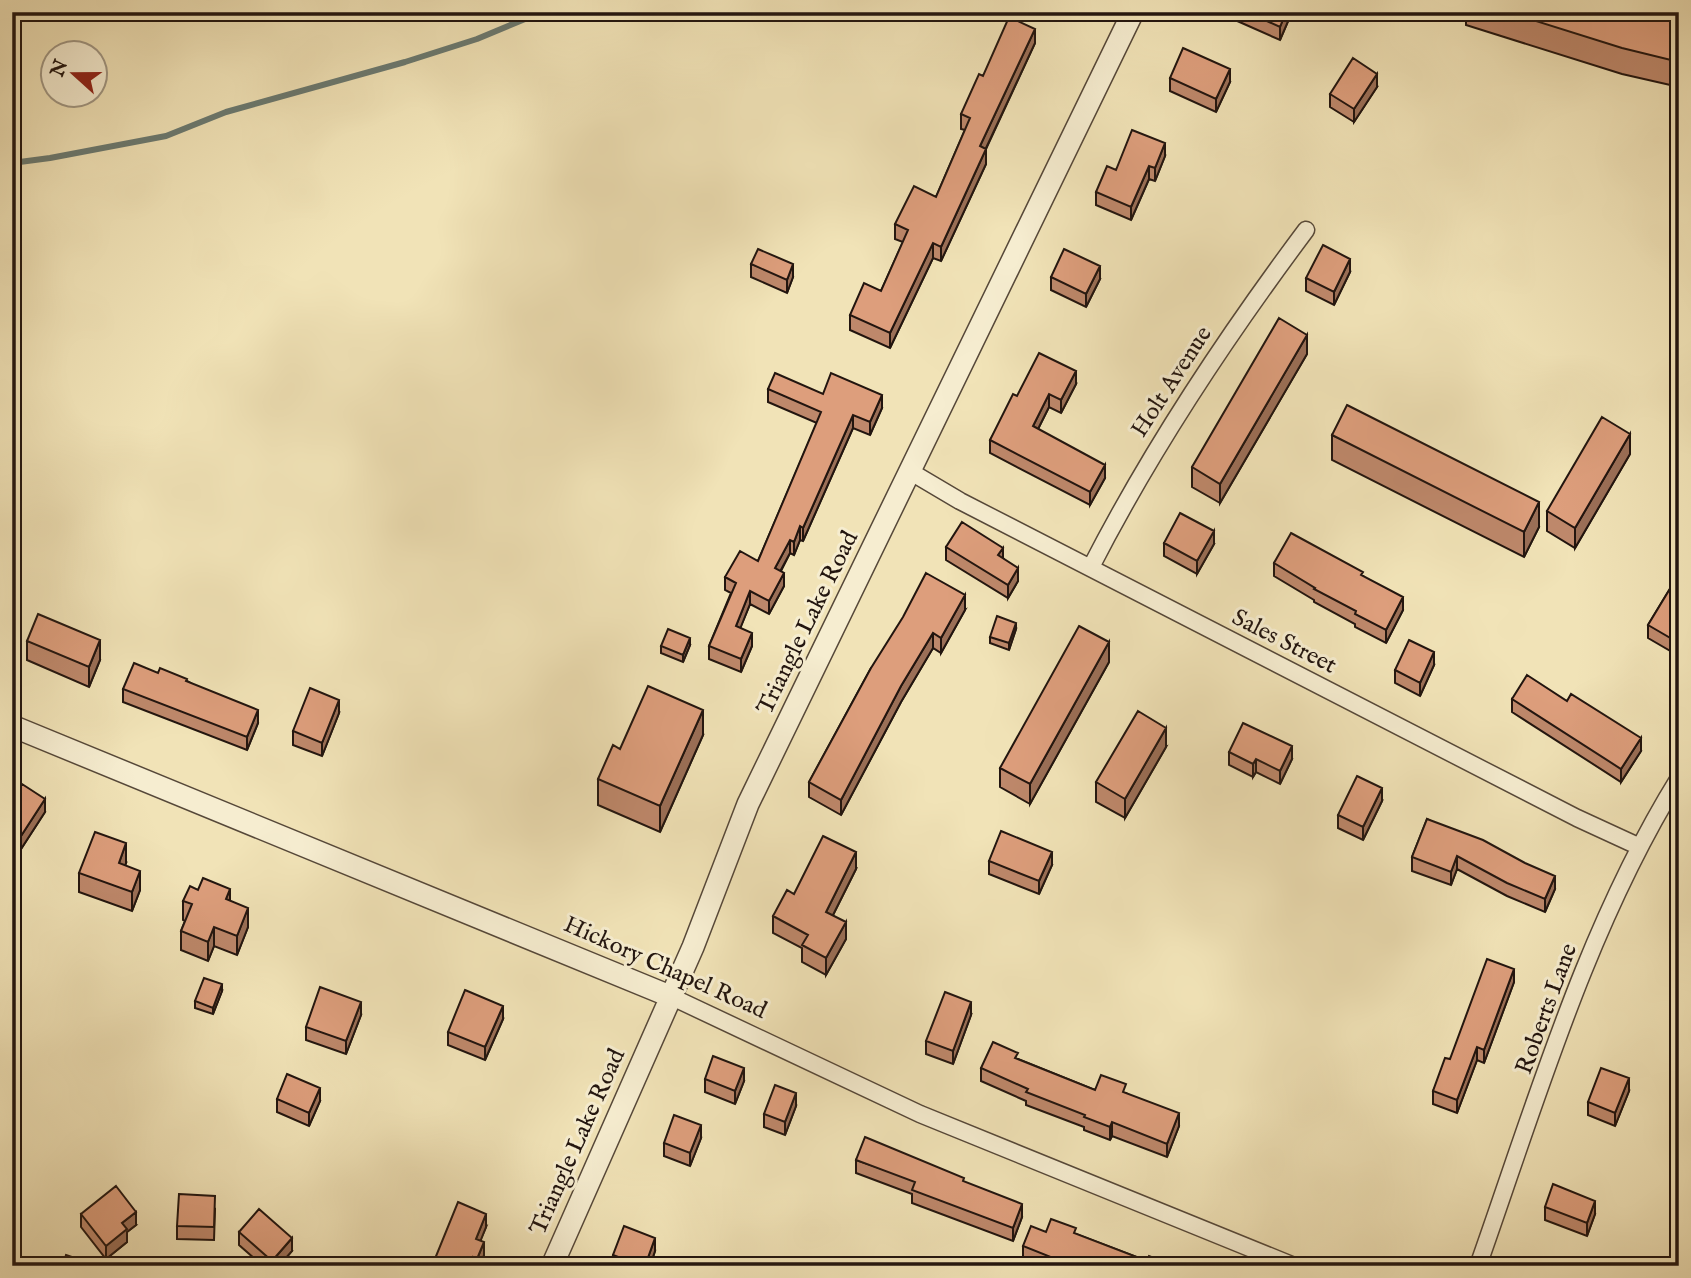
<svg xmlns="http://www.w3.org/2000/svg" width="1691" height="1278" font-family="'IM FELL English',serif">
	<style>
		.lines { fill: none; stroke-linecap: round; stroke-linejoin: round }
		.stream { stroke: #6b7a71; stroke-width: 6 }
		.minor-casing { stroke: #564839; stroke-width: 19 }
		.tertiary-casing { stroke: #564839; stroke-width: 24 }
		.minor { stroke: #f6edd0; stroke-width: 16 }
		.tertiary { stroke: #f6edd0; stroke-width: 21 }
		.wall { fill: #be886b; stroke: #22150f; stroke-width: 2 }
		.shaded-wall { fill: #9b6f57; stroke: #22150f; stroke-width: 2 }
		.building { fill: #dd9e7c; stroke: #22150f; stroke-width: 2 }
		.labels { text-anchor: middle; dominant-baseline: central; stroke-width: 6; stroke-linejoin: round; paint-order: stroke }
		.street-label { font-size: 24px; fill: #22150f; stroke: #f6edd0 }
	</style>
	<rect width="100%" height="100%" fill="#f1e3b7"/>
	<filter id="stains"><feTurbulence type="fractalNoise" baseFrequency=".00286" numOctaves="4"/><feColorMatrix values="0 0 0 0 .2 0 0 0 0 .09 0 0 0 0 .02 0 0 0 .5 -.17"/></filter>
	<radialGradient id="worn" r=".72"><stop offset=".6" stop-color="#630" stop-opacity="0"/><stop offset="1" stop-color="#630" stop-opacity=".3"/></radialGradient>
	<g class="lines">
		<!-- stream -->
		<path class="stream" d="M12 163 50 158 166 136 226 112 405 62 477 39 542 12"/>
		<!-- minor casing -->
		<g class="minor-casing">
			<path id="minor" d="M911 472 960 501 1577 818 1640 847
				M1091 567C1152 448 1226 337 1306 230
				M672 997 920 1114 1294 1266
				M1478 1266C1536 1102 1587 926 1679 778"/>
		</g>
		<!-- tertiary casing -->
		<g class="tertiary-casing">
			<path id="tertiary" d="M12 726 672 997
				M552 1266 693 947 748 804 1133 12"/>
		</g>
		<!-- minor -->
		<use href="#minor" class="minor"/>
		<!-- tertiary -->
		<use href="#tertiary" class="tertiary"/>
	</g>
	<!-- wall -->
	<path class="wall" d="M1235 12H1292L1280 40 1235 20Z
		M1466 12H1679V87L1622 74 1466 25Z
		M1035 43 986 149V164L941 261 933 258 890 348 850 330V315L881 291 903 242 895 239V224L936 197 965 130 961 129V114Z
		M1170 78 1230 82 1216 112 1170 91Z
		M1377 87 1354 122 1330 107V94Z
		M1165 156 1155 181 1149 179 1131 220 1096 205V192L1116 170Z
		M751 264 793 277 787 293 751 277Z
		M1350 272 1334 305 1306 291V278Z
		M1051 277 1100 279 1086 307 1051 290Z
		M1307 354 1220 503 1192 487V467Z
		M1076 384 1061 413 1049 407 1038 429 1105 478 1090 505 990 453V440L1017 396Z
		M768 389 823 394 882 408 870 435 853 428 803 541 800 540 794 555 790 553 781 571 784 586 769 614 750 604 740 628 752 646 741 672 709 659V646L731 593 725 590V577L758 561 817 423 768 402Z
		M1332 435 1539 527 1524 557 1332 460Z
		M1630 454 1575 548 1547 531V511Z
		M1164 543 1214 544 1197 574 1164 556Z
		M946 547 1003 558 1018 581 1008 598 946 560Z
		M1274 563 1363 576 1403 610 1386 643 1355 627V624L1314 602V600L1274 576Z
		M1679 566V656L1648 638V625L1671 587Z
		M965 610 941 653 933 648 901 702 841 815 809 797V782L871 668Z
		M1016 629 1009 650 990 643V637Z
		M27 641 100 660 89 687 27 660Z
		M690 645 683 662 661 653V646Z
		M1109 662 1030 804 1000 787V768Z
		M1434 665 1420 696 1395 683V670Z
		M158 673 187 681 258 723 247 750 123 702V689Z
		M1512 699 1641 751 1621 782 1512 712Z
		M339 713 322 756 293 745V731Z
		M703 735 660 832 598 805V779L620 749Z
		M1166 747 1125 818 1096 802V782Z
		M1229 752 1292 759 1280 784 1256 772 1253 777 1229 765Z
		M12 798 45 812 21 849 12 844Z
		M1382 801 1363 840 1338 828V815Z
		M1427 819 1555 889 1545 912 1507 896 1457 869 1451 885 1412 871V857Z
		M989 861 1052 865 1039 894 989 874Z
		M126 863 125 865 140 890 132 911 79 892V873Z
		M856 869 833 915 846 939 826 975 802 962V948L773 933V916L794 894Z
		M183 901H230L248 927 237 955 214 946 208 961 181 950V931L185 921 183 920Z
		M1514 982 1484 1063 1477 1060 1457 1113 1433 1104V1091L1450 1059Z
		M222 991 213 1014 195 1008V1001Z
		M361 1015 346 1054 306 1040V1027Z
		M971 1015 953 1064 926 1054V1041Z
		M503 1019 485 1060 448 1045V1032Z
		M1018 1059 1095 1090 1126 1093 1179 1126 1167 1157 1112 1136 1110 1140 1084 1130V1127L1026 1105V1101L981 1081V1068Z
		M705 1079 744 1081 735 1104 705 1092Z
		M1629 1091 1615 1126 1588 1115V1102Z
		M277 1099 320 1101 309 1126 277 1112Z
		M796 1106 785 1135 764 1127V1114Z
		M701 1138 690 1166 664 1156V1143Z
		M856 1160 1022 1217 1013 1241 912 1203V1194L856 1173Z
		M1545 1207 1595 1214 1587 1236 1545 1220Z
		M215 1209 214 1240 177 1239V1226Z
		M81 1214 136 1225 127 1232V1242L106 1259 81 1227Z
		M486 1227 480 1241 484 1255 480 1266H432Z
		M239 1232 292 1251 279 1266H263L239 1245Z
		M1046 1232 1076 1234 1147 1261 1175 1266H1040L1023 1259V1246Z
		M655 1251 650 1266H613V1255Z"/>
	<!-- shaded-wall -->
	<path class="shaded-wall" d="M1286 12H1292L1280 40V27Z
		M1035 29V43L980 161V146Z
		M1230 69V82L1216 112V99Z
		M1377 74V87L1354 122V109Z
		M1165 143V156L1155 181V168Z
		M986 149V164L941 261V247Z
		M1149 166V179L1131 220V207Z
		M933 243V258L890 348V333Z
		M1350 259V272L1334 305V292Z
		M793 264V277L787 293V280Z
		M1100 266V279L1086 307V294Z
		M1307 335V354L1220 503V484Z
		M1076 371V384L1061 413V400Z
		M1049 394V407L1033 439V426Z
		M882 395V408L870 435V422Z
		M853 415V428L803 541V528Z
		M1630 434V454L1575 548V528Z
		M1105 465V478L1090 505V492Z
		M1539 502V527L1524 557V532Z
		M800 526V540L794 555V542Z
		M1214 531V544L1197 574V561Z
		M790 540V553L775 581V568Z
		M1003 548V561L998 555Z
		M1018 568V581L1008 598V585Z
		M784 573V586L769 614V601Z
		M750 591V604L736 639V626Z
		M965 595V610L941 653V638Z
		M1403 597V610L1386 643V630Z
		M1016 623V629L1009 650V643Z
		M752 633V646L741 672V659Z
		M933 633V648L901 702 841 815V800L901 686Z
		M690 638V645L683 662V655Z
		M100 640V660L89 687V667Z
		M1109 642V662L1030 804V784Z
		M1434 652V665L1420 696V683Z
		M339 700V713L322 756V743Z
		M258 710V723L247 750V737Z
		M703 710V735L660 832V806Z
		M1166 728V747L1125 818V799Z
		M1641 738V751L1621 782V769Z
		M1292 746V759L1280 784V771Z
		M1256 759V772L1253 777V764Z
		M1382 788V801L1363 840V827Z
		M45 799V812L21 849V836Z
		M126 843V863L119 882V863Z
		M856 852V869L826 929V912Z
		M1052 852V865L1039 894V881Z
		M1457 856V869L1451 885V872Z
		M140 871V890L132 911V892Z
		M1555 876V889L1545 912V899Z
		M230 889V908L226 899Z
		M248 908V927L237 955V936Z
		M846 922V939L826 975V958Z
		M214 927V946L208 961V942Z
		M1514 969V982L1484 1063V1050Z
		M222 984V991L213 1014V1008Z
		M361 1002V1015L346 1054V1041Z
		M971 1002V1015L953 1064V1051Z
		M503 1006V1019L485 1060V1047Z
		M1477 1047V1060L1457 1113V1100Z
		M744 1068V1081L735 1104V1091Z
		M1629 1078V1091L1615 1126V1113Z
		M320 1088V1101L309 1126V1113Z
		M796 1093V1106L785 1135V1122Z
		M1179 1113V1126L1167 1157V1144Z
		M1112 1122V1136L1110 1140V1127Z
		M701 1125V1138L690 1166V1153Z
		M1595 1201V1214L1587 1236V1223Z
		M1022 1204V1217L1013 1241V1228Z
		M136 1212V1225L127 1232V1242L106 1259V1246L122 1223Z
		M486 1214V1227L476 1252V1239Z
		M292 1238V1251L279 1266H272V1261Z
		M655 1238V1251L650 1266H645Z
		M484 1242V1255L480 1266H477V1259Z"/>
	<!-- building -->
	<path class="building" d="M1247 12H1286L1280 27Z
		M1507 12H1679V62L1622 48Z
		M1009 17 1035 29 980 146 986 149 941 247 933 243 890 333 850 315 864 283 881 291 908 230 895 224 914 186 936 197 970 118 961 114 979 74 983 76Z
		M1183 48 1230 69 1216 99 1170 78Z
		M1353 58 1377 74 1354 109 1330 94Z
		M1132 130 1165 143 1155 168 1149 166 1131 207 1096 192 1107 166 1116 170Z
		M1323 245 1350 259 1334 292 1306 278Z
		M758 249 793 264 787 280 751 264Z
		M1064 249 1100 266 1086 294 1051 277Z
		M1279 318 1307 335 1220 484 1192 467Z
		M1039 353 1076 371 1061 400 1049 394 1033 426 1105 465 1090 492 990 440 1013 394 1017 396Z
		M775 373 823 394 831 373 882 395 870 422 853 415 803 528 800 526 794 542 790 540 775 568 784 573 769 601 750 591 736 626 752 633 741 659 709 646 736 583 725 577 740 551 758 561 821 412 768 389Z
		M1347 405 1539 502 1524 532 1332 435Z
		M1602 417 1630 434 1575 528 1547 511Z
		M1180 513 1214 531 1197 561 1164 543Z
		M962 522 1003 548 998 555 1018 568 1008 585 946 547Z
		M1291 533 1363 572 1361 575 1403 597 1386 630 1355 614 1356 611 1314 589 1315 588 1274 563Z
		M1679 566V643L1648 625 1671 587Z
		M926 573 965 595 941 638 933 633 901 686 841 800 809 782 871 668 903 617Z
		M38 614 100 640 89 667 27 641Z
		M997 616 1016 623 1009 643 990 637Z
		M1079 626 1109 642 1030 784 1000 768Z
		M668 629 690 638 683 655 661 646Z
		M1409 640 1434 652 1420 683 1395 670Z
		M134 663 158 673 160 668 187 679 186 681 258 710 247 737 123 689Z
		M1527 675 1567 701 1571 694 1641 738 1621 769 1512 699Z
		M648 686 703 710 660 806 598 779 613 745 620 749Z
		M310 688 339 700 322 743 293 731Z
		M1138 711 1166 728 1125 799 1096 782Z
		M1243 723 1292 746 1280 771 1256 759 1253 764 1229 752Z
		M1357 776 1382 788 1363 827 1338 815Z
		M22 784 45 799 21 836 12 831V798Z
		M1427 819 1483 840 1525 863 1555 876 1545 899 1507 883 1457 856 1451 872 1412 857Z
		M1001 831 1052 852 1039 881 989 861Z
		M95 832 126 843 119 863 140 871 132 892 79 873Z
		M823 836 856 852 826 912 846 922 826 958 802 945 808 935 773 916 787 890 794 894Z
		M203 878 230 889 226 899 248 908 237 936 214 927 208 942 181 931 192 904 183 901 190 886 198 890Z
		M1487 959 1514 969 1484 1050 1477 1047 1457 1100 1433 1091 1445 1058 1450 1059Z
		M204 978 222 984 213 1008 195 1001Z
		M320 987 361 1002 346 1041 306 1027Z
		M465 990 503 1006 485 1047 448 1032Z
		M945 992 971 1002 953 1051 926 1041Z
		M993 1042 1018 1053 1015 1058 1095 1090 1101 1075 1126 1084 1123 1092 1179 1113 1167 1144 1112 1122 1110 1127 1084 1117 1085 1115 1026 1092 1028 1089 981 1068Z
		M713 1056 744 1068 735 1091 705 1079Z
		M1601 1068 1629 1078 1615 1113 1588 1102Z
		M287 1074 320 1088 309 1113 277 1099Z
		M775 1085 796 1093 785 1122 764 1114Z
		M674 1115 701 1125 690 1153 664 1143Z
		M865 1137 964 1178 963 1181 1022 1204 1013 1228 912 1190 915 1182 856 1160Z
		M1553 1184 1595 1201 1587 1223 1545 1207Z
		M116 1186 136 1212 122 1223 127 1229 106 1246 81 1214Z
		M179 1194 215 1196 214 1227 177 1226Z
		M458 1202 486 1214 476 1239 484 1242 477 1259 473 1257 470 1266H432Z
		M259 1209 292 1238 272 1261 239 1232Z
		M1051 1219 1076 1228 1074 1233 1147 1261 1149 1256 1175 1266H1082L1064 1259 1063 1262 1023 1246 1031 1226 1046 1232Z
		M624 1226 655 1238 645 1266H642L613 1255Z
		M66 1255 95 1265 94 1266H63Z
		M699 1259 718 1266H696Z"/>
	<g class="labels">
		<!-- street labels -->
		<g class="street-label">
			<text transform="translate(1172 382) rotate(-57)">Holt Avenue</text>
			<text transform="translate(808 623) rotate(-64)">Triangle Lake Road</text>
			<text transform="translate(1284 642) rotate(27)">Sales Street</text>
			<text transform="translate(665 968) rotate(24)">Hickory Chapel Road</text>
			<text transform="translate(1547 1009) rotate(-70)">Roberts Lane</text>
			<text transform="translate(578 1142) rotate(-66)">Triangle Lake Road</text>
		</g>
	</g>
	<!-- margin -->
	<rect width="1691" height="1278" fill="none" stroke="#f1e3b7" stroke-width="42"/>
	<rect x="14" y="14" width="1663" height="1250" fill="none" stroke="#22150f" stroke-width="3.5"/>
	<rect x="21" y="21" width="1649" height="1236" fill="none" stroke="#22150f" stroke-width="2"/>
	<!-- north arrow -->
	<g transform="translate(74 74) rotate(291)"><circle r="33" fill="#f6edd0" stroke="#a19783" stroke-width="2"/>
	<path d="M0-5L12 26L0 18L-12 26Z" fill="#8f2418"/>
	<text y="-10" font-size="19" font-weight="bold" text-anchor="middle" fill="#22150f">N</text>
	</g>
	<rect width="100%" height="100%" filter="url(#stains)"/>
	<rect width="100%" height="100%" fill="url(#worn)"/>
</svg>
